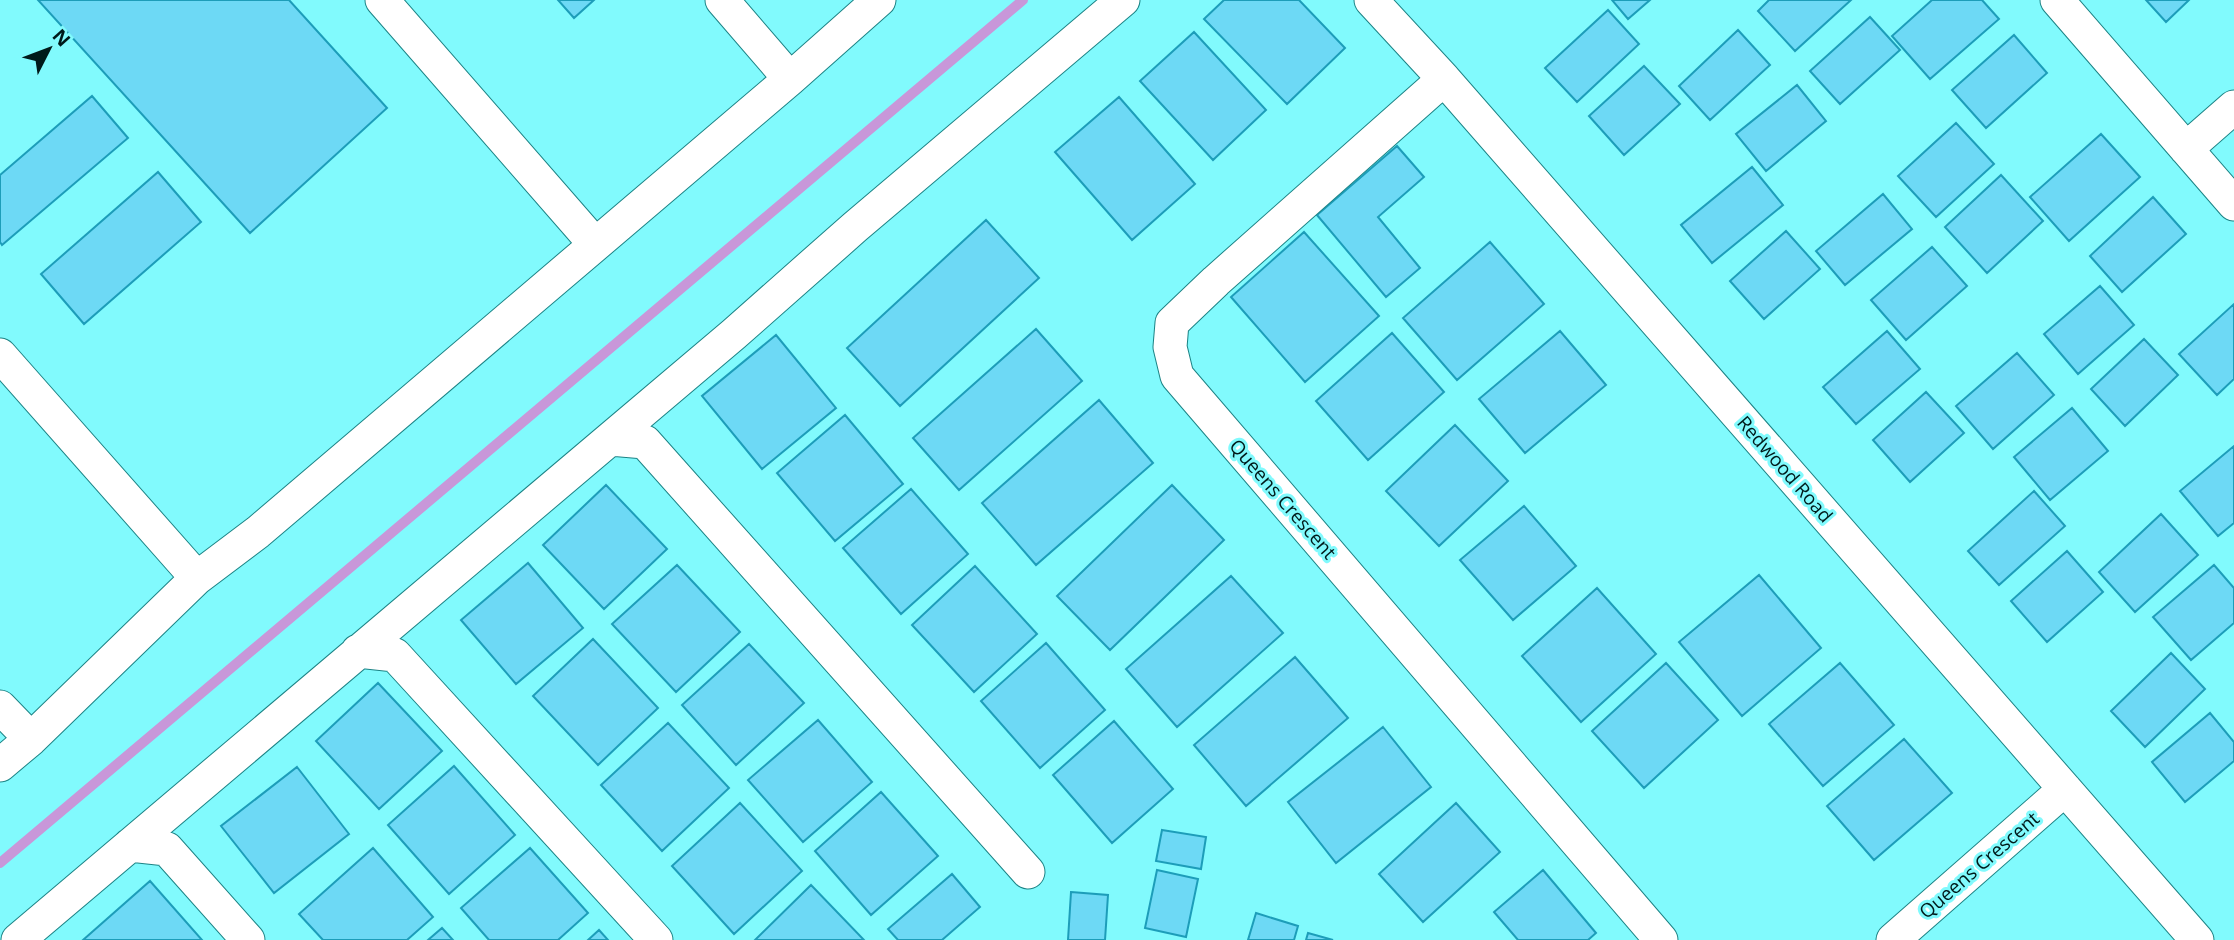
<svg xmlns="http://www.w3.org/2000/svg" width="2234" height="940" font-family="'Open Sans',sans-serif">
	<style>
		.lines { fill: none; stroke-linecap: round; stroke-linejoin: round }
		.stream { stroke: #c897d9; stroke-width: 10 }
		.building { fill: #6dd9f5; stroke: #1d9db9; stroke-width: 2 }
		.street-casing { stroke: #1c8385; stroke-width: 35 }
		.street { stroke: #fff; stroke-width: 33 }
		.labels { text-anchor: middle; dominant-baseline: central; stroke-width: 6; stroke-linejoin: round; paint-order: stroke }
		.street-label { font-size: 19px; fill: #001a1a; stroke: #81fafd }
	</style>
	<rect width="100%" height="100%" fill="#81fafd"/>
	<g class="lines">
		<!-- stream -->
		<path class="stream" d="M0 863 1023 0"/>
	</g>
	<!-- building -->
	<path class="building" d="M38 0H289L387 108 250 233Z
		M558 0H594L574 18Z
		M1224 0H1299L1345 48 1287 104 1204 19Z
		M1612 0H1650L1628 19Z
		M1769 0H1851L1795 51 1758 11Z
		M1932 0H1982L1999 19 1930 79 1892 36Z
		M2146 0H2189L2166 22Z
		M1608 10 1639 44 1577 102 1545 68Z
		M1870 17 1900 50 1840 104 1810 71Z
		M1738 30 1770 65 1710 120 1679 86Z
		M1194 32 1266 110 1213 160 1140 81Z
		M2014 35 2047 73 1986 128 1952 90Z
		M1644 66 1680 104 1624 155 1589 116Z
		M1797 85 1826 121 1766 171 1736 134Z
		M92 96 128 138 2 245 0 242V175Z
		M1119 97 1195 184 1132 240 1055 152Z
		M1956 123 1994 164 1936 217 1898 176Z
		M2101 134 2140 177 2069 241 2030 197Z
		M1397 146 1424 177 1378 217 1420 268 1386 297 1317 215Z
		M1752 167 1783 205 1712 263 1681 225Z
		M158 172 201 222 84 324 41 274Z
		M2001 175 2043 221 1987 273 1945 227Z
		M1883 194 1912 229 1845 285 1816 251Z
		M2153 197 2186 234 2122 292 2090 256Z
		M986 220 1039 278 900 406 847 348Z
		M1786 231 1820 269 1764 319 1730 281Z
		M1304 232 1379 316 1305 382 1231 297Z
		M1490 242 1544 304 1457 380 1403 318Z
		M1932 247 1967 286 1906 340 1871 300Z
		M2100 286 2134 325 2078 374 2044 334Z
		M2234 304V379L2217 395 2179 354Z
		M1036 329 1082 381 959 490 913 438Z
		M1560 331 1606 385 1525 453 1479 399Z
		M1887 331 1920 369 1856 424 1823 387Z
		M1392 333 1444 392 1368 460 1316 401Z
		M776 335 836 408 762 469 702 396Z
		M2144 339 2178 375 2125 426 2091 389Z
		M2017 353 2054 395 1993 449 1956 406Z
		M1926 392 1964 433 1910 482 1873 440Z
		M1099 400 1153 463 1036 565 982 503Z
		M2072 408 2108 451 2050 500 2014 457Z
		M845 415 903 484 835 541 777 473Z
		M1455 425 1508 481 1439 546 1386 491Z
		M2234 446V523L2218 536 2180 491Z
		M606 485 667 549 604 609 543 545Z
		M1172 485 1224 540 1110 650 1057 596Z
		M911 489 968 554 901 614 843 548Z
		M2034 491 2065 526 1999 585 1968 551Z
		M1524 506 1576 566 1513 620 1460 560Z
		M2161 514 2198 555 2135 612 2099 572Z
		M2067 551 2103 592 2047 642 2011 601Z
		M528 563 583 628 516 684 461 620Z
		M677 565 740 632 676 692 612 624Z
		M2214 565 2234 588V623L2191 660 2153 617Z
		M975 566 1037 634 974 692 912 625Z
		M1759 575 1821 648 1742 716 1679 642Z
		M1231 576 1283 633 1177 727 1126 669Z
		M1597 588 1656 654 1581 722 1522 656Z
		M593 639 658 708 598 765 533 696Z
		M1046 643 1105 710 1040 768 981 701Z
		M749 644 804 703 736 765 682 705Z
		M2171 653 2205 689 2145 747 2111 711Z
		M1295 657 1348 718 1246 806 1194 745Z
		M1666 663 1718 720 1644 788 1592 731Z
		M1840 663 1894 725 1823 786 1769 724Z
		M378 683 442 751 379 809 316 741Z
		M2210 713 2234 742V761L2185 802 2152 762Z
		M818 720 872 782 803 842 748 780Z
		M1114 721 1173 789 1112 843 1053 775Z
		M668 723 729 788 662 851 601 785Z
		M1383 727 1431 787 1336 863 1288 802Z
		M1904 739 1952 793 1874 860 1827 806Z
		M454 766 515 835 449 894 388 825Z
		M297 767 349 834 274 893 221 826Z
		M881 792 938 856 871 915 815 851Z
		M740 803 802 871 734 934 672 866Z
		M1456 803 1500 852 1423 922 1379 874Z
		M1162 830 1206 837 1201 869 1156 861Z
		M373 848 433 917 407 940H323L299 914Z
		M530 848 588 913 558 940H489L461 908Z
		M1157 870 1198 879 1186 937 1145 928Z
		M1543 870 1596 933 1588 940H1518L1494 912Z
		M952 874 980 907 942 940H898L888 929Z
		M150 881 202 940H83Z
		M811 885 864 940H755Z
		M1071 892 1108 895 1105 940H1068Z
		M1256 913 1298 926 1294 940H1248Z
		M442 928 453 940H428Z
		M599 930 608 940H588Z
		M1308 933 1333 940H1306Z"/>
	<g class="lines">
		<!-- street casing -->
		<g class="street-casing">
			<path id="street" d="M382 0 594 243
				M722 0 790 79
				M1371 0 1444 79 2197 940
				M2057 0 2234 204
				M1444 79 1216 281 1172 323 1170 347 1177 376 1661 940
				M2186 149 2234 107
				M0 355 197 578
				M610 439 645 442 1028 872
				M358 651 395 655 656 940
				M0 707 31 739
				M0 765 31 739 197 578 258 532 790 79 879 0
				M130 845 167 849 248 940
				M18 940 734 334 855 227 1123 0
				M1893 940 2065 789"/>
		</g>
		<!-- street -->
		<use href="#street" class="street"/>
	</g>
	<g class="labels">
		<!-- street labels -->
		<g class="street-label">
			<text transform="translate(1785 469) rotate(49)">Redwood Road</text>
			<text transform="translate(1283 499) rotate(49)">Queens Crescent</text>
			<text transform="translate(1979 865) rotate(-41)">Queens Crescent</text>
		</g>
	</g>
	<!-- north arrow -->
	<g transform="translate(49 49) rotate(48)" stroke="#81fafd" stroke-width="5" paint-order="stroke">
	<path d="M0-5L12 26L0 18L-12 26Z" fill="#001a1a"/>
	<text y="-10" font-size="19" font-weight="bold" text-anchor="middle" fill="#001a1a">N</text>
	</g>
</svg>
